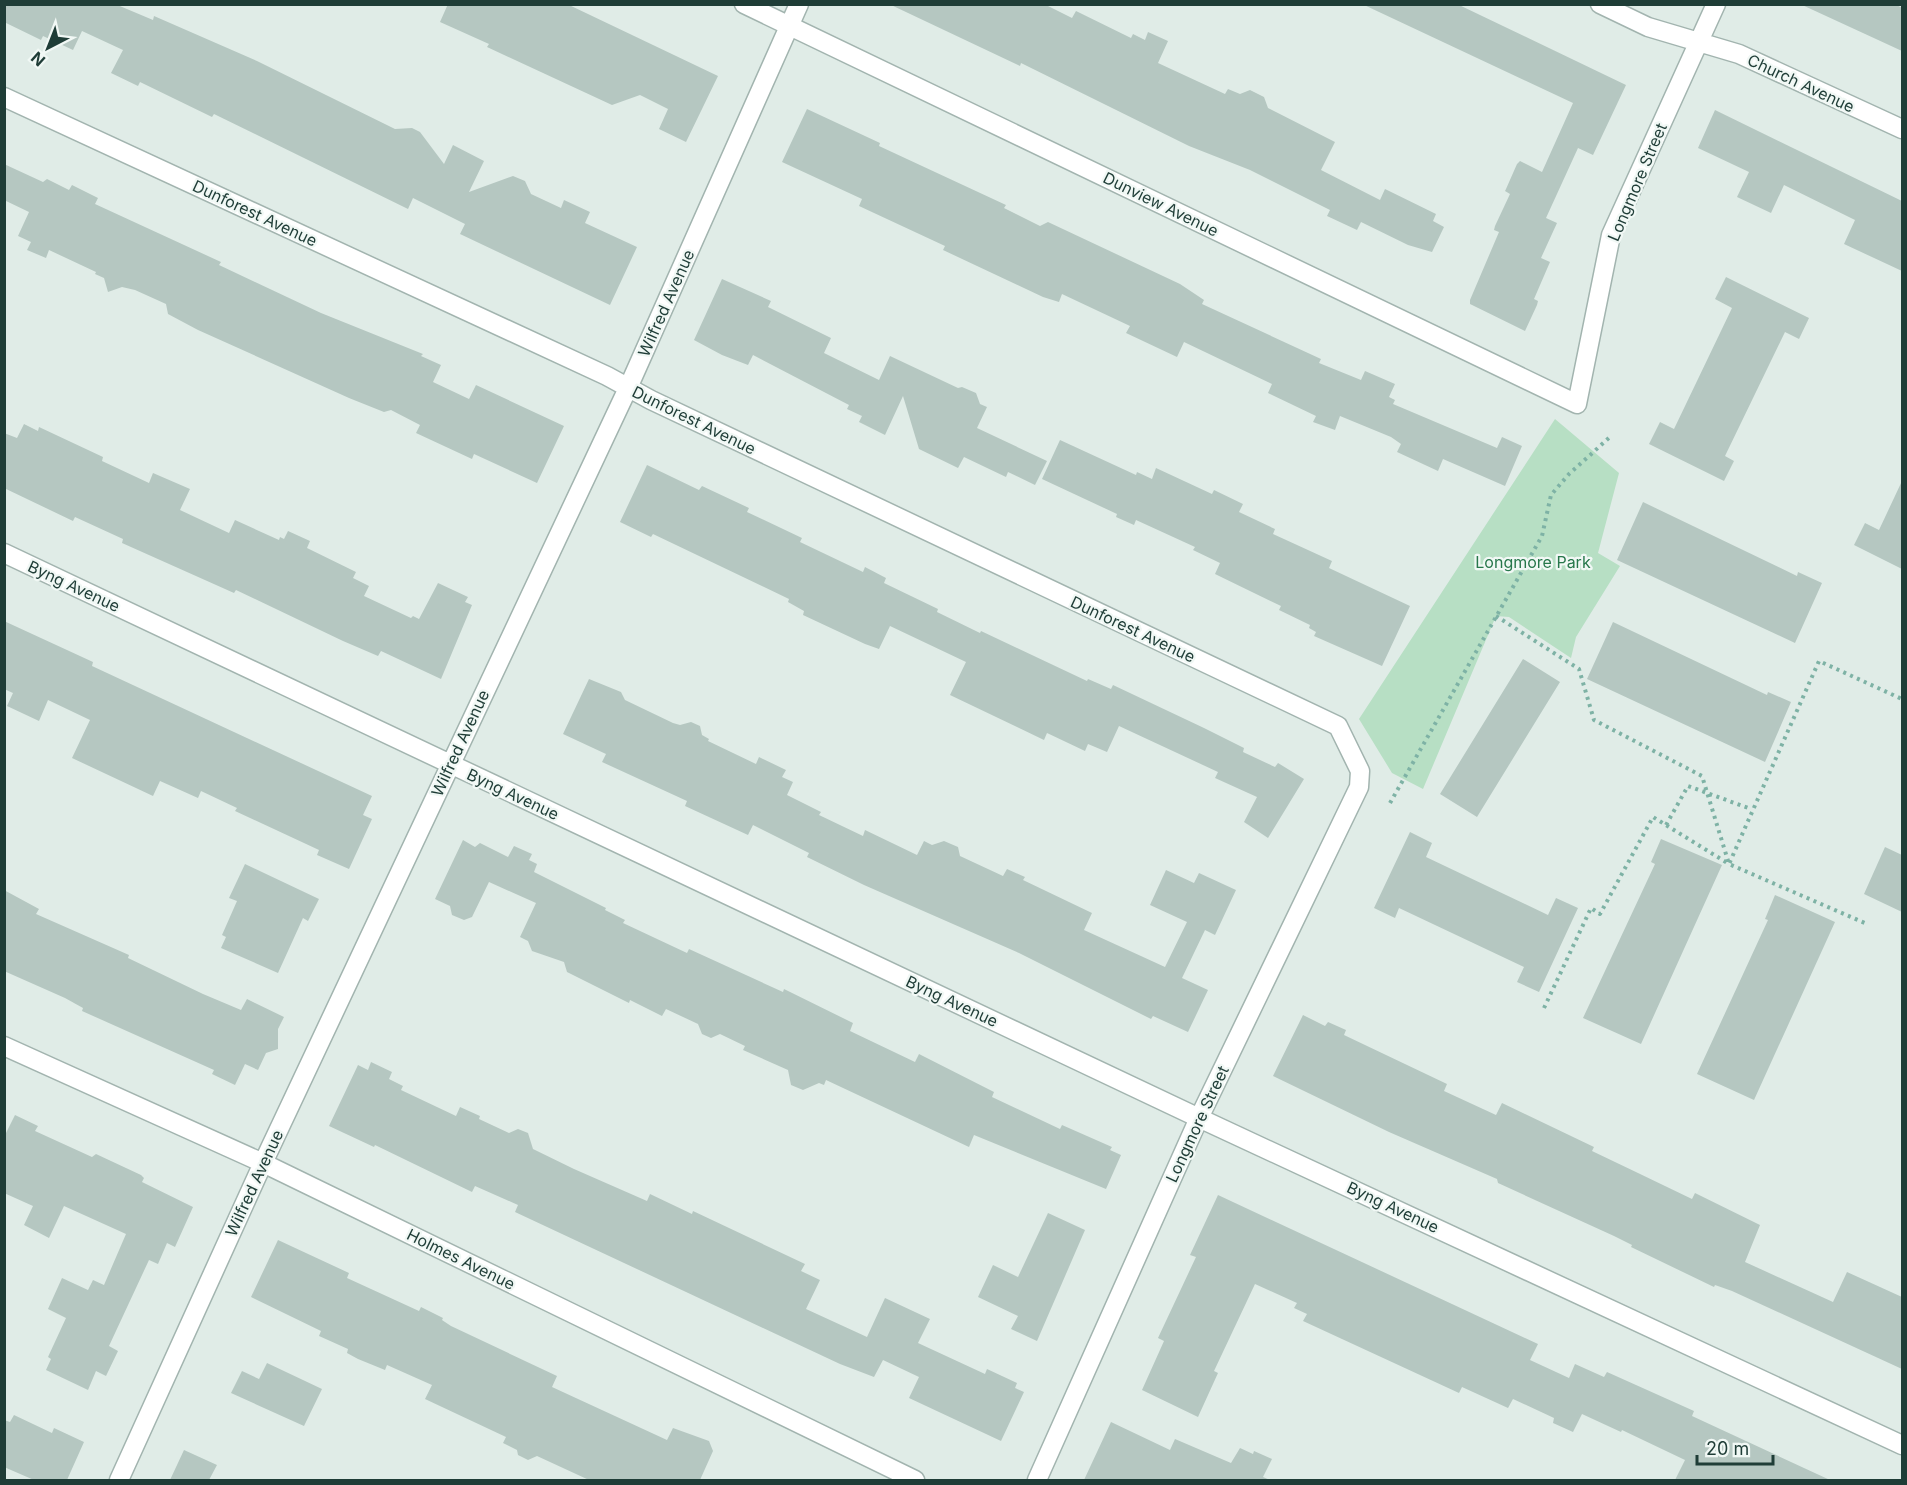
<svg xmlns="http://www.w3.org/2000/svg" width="1907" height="1485" font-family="Inter,sans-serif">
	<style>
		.green { fill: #b7dfc4 }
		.building { fill: #b5c7c1 }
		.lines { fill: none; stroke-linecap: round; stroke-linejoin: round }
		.minor-casing { stroke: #a2b4af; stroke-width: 21 }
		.path { stroke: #7eb2a5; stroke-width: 4; stroke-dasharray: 3 4.5; stroke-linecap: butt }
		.minor { stroke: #fff; stroke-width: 18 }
		.labels { text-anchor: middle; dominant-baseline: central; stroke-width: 4.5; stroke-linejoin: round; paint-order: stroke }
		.street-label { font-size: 16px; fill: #1f3d37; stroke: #f1f8f5 }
		.park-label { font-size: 16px; fill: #27774b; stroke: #f1f8f5 }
	</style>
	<rect width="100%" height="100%" fill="#e0ece7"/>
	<!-- green -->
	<path class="green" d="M1555 419 1619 473 1598 553 1620 566 1576 637 1571 658 1509 617 1496 616 1423 789 1392 773 1359 719Z"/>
	<!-- building -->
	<path class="building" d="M4 4H115L153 20 154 16 257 61 395 129 412 128 420 132 444 164 453 145 484 161 469 192 513 176 525 181 531 194 561 208 564 200 590 212 585 223 637 247 610 305 460 234 465 224 413 198 408 209 214 114 212 117 140 82 138 86 111 73 123 50 82 31 73 50 43 36 41 40 4 22Z
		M448 4H567L718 76 686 142 659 129 668 109 640 95 612 105 487 47 489 44 440 22Z
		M889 4H1044L1072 18 1076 11 1131 38 1133 34 1145 40 1148 32 1168 41 1158 63 1225 94 1228 89 1240 94 1250 90 1264 97 1268 108 1335 142 1321 170 1380 200 1385 189 1436 214 1433 221 1444 227 1432 252 1408 245 1361 222 1357 230 1327 216 1330 210 1250 170 1189 146 1021 63 1020 66Z
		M1362 4H1457L1626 85 1593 155 1578 148 1546 218 1557 223 1541 258 1550 262 1534 299 1538 301 1537 305 1525 331 1470 304V300L1499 232 1494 230 1495 226 1510 194 1505 191 1506 189 1517 164 1520 161 1542 172 1573 103Z
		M1800 4H1895L1902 8V51Z
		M807 109 880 143 879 146 1006 205 1004 208 1040 226 1048 222 1180 284 1204 300 1202 304 1321 359 1319 363 1361 380 1365 371 1395 384 1389 397 1395 400 1393 404 1497 448 1502 437 1522 446 1505 486 1443 459 1438 471 1397 452 1401 444 1391 437 1340 416 1335 430 1313 422 1316 416 1268 393 1272 384 1184 342 1177 357 1126 333 1130 326 1062 294 1059 302 1043 297 943 250 945 246 859 206 862 199 782 162Z
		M1715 110 1902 201V271L1844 244 1855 220 1784 185 1771 213 1737 197 1749 172 1698 148Z
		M4 164 43 182 47 179 69 190 72 185 98 198 95 204 221 262 219 265 321 313 423 354 421 356 441 365 433 382 469 399 476 385 564 426 537 483 474 454 472 459 416 433 420 425 391 410 384 412 349 398 198 330 168 314 166 304 135 290 122 287 108 292 104 278 95 274 96 272 49 250 46 258 27 250 31 242 18 236 29 212 4 200Z
		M1726 277 1809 318 1799 339 1785 332 1725 456 1734 461 1724 481 1649 444 1660 422 1674 429 1732 308 1715 299Z
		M722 279 771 301 768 307 831 338 824 353 879 380 890 356 958 388 962 387 976 393 980 404 987 407 977 428 1047 461 1035 485 1008 472 1006 477 964 457 958 468 919 449 903 396 885 435 859 422 862 416 847 409 849 405 753 355 748 365 722 355 694 340Z
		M24 424 38 431 39 427 103 457 102 461 149 483 153 473 190 489 180 510 229 533 235 520 279 540 280 537 284 539 288 531 310 541 307 548 356 572 353 578 369 586 364 596 411 618 413 616 419 619 438 583 468 597 465 602 472 605 441 679 381 651 378 656 343 641 236 590 234 593 122 543 123 539 75 517 73 521 4 488V433L17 438Z
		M1060 440 1136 475 1137 472 1152 479 1156 468 1212 494 1214 490 1243 504 1239 512 1275 529 1273 534 1332 561 1329 568 1410 606 1382 666 1314 636 1316 632 1309 628 1310 625 1279 610 1281 606 1215 574 1220 563 1193 550 1195 547 1136 520 1134 525 1116 517 1117 514 1042 479Z
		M647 465 699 490 702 486 749 508 747 512 802 538 800 542 863 572 865 567 886 578 884 583 938 609 937 612 980 633 981 631 1087 681 1088 679 1111 689 1113 685 1204 728 1244 748 1243 752 1275 767 1278 763 1304 779 1268 838 1244 822 1257 797 1215 778 1218 772 1119 726 1107 752 1088 744 1085 751 1047 733 1044 740 1017 727 950 695 966 662 890 626 879 649 865 644 803 615 804 611 788 602 789 599 653 534 651 537 620 522Z
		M1902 481V569L1854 545 1865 523 1879 530Z
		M1643 502 1797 576 1798 572 1822 583 1795 643 1617 560Z
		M4 621 93 662 92 666 372 796 363 815 372 819 349 869 317 855 319 850 235 811 237 808 201 791 198 798 160 781 153 796 72 758 90 720 48 700 39 721 7 706 13 693 4 689Z
		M1613 622 1767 695 1768 692 1791 702 1765 762 1587 679Z
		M1523 659 1560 682 1477 817 1440 794Z
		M589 679 621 692 625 700 673 723 680 725 691 722 700 726 702 735 709 739 708 741 756 764 759 757 786 770 782 777 793 782 787 795 821 812 819 815 863 836 865 830 917 855 924 841 932 845 944 841 958 847 960 856 1003 876 1007 869 1025 877 1023 880 1092 913 1084 930 1165 967 1187 922 1150 905 1166 870 1194 883 1199 873 1236 890 1215 935 1205 930 1182 978 1208 990 1188 1032 1153 1016 1151 1019 1019 953 864 885 807 857 809 853 753 825 748 835 685 806 687 801 602 762 606 754 563 734Z
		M1410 832 1432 843 1426 857 1548 915 1556 898 1578 908 1539 992 1517 982 1524 967 1399 908 1395 918 1374 908Z
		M1661 839 1722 865 1641 1044 1583 1018 1655 864 1651 862Z
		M463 840 475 847 480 843 508 857 514 846 532 854 529 860 537 864 534 872 606 908 605 910 625 920 623 923 687 953 689 949 783 992 784 989 853 1023 850 1031 915 1062 919 1054 994 1092 992 1097 1060 1129 1062 1125 1112 1147 1110 1150 1121 1155 1106 1189 974 1135 969 1147 826 1080 824 1085 819 1083 803 1090 791 1085 788 1070 743 1050 745 1046 720 1034 711 1038 702 1034 698 1024 666 1009 662 1016 630 1000 629 1003 567 972 564 962 532 951 528 941 520 937 536 903 489 882 472 917 464 920 452 915 450 906 435 899Z
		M1885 847 1902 855V912L1864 894Z
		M245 864 319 899 308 921 303 918 278 973 221 948 226 937 222 935 237 901 229 898Z
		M4 890 39 909 36 914 129 955 128 958 203 994 241 1010 247 999 284 1017 278 1029V1049L266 1053 258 1070 245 1064 235 1085 212 1074 214 1070 82 1011 83 1008 65 998 4 971Z
		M1775 895 1835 922 1754 1100 1697 1074 1768 920 1765 919Z
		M1303 1015 1325 1026 1328 1022 1346 1030 1344 1035 1447 1084 1444 1091 1496 1115 1502 1103 1594 1147 1592 1151 1638 1173 1692 1199 1695 1193 1760 1225 1745 1262 1833 1302 1847 1272 1902 1297V1369L1732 1291 1715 1285 1714 1287 1631 1247 1632 1245 1614 1236 1498 1183 1497 1179 1389 1132 1273 1076Z
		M371 1062 392 1072 389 1079 403 1086 401 1090 456 1116 460 1107 480 1116 479 1119 509 1133 518 1129 528 1133 533 1149 574 1169 647 1201 650 1194 692 1214 693 1211 805 1264 801 1271 820 1280 806 1309 867 1337 885 1298 930 1319 918 1343 985 1374 987 1369 1017 1383 1015 1388 1024 1392 1001 1441 909 1398 919 1377 883 1360 874 1377 840 1364 515 1212 518 1205 475 1186 472 1192 375 1145 374 1147 329 1126 358 1065 368 1070Z
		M15 1115 38 1126 35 1131 92 1157 96 1154 141 1175 144 1178 142 1182 193 1207 175 1247 167 1243 158 1264 149 1260 109 1346 118 1351 106 1376 96 1371 88 1390 46 1370 51 1359 48 1357 66 1318 48 1309 62 1278 88 1290 93 1280 104 1285 126 1234 64 1206 49 1238 24 1225 33 1206 4 1193V1137Z
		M1218 1195 1538 1344 1530 1360 1569 1378 1575 1364 1604 1377 1607 1372 1694 1411 1692 1416 1830 1480H1675L1685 1460 1622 1430 1621 1432 1582 1414 1573 1432 1553 1423 1554 1418 1513 1399 1508 1408 1462 1387 1459 1393 1303 1321 1307 1314 1294 1308 1297 1303 1255 1284 1214 1371 1218 1373 1198 1417 1142 1390 1164 1341 1158 1338 1196 1257 1190 1255Z
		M1048 1213 1085 1230 1037 1341 1011 1329 1018 1316 978 1297 993 1265 1018 1277Z
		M278 1240 349 1273 347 1278 419 1311 421 1307 443 1318 442 1320 451 1326 557 1376 552 1387 667 1440 673 1428 709 1441 713 1451 700 1480H589L537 1456 528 1460 518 1455 517 1450 503 1443 506 1437 425 1399 432 1385 387 1365 385 1370 358 1359 347 1353 348 1349 319 1336 321 1331 251 1297Z
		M267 1363 322 1389 304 1426 231 1393 242 1371 259 1379Z
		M14 1415 52 1433 54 1428 84 1442 67 1480H34L4 1467V1420L10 1422Z
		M1111 1422 1170 1450 1175 1439 1231 1463 1240 1448 1253 1454 1254 1451 1272 1459 1263 1477 1270 1480H1084Z
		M184 1450 217 1465 209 1480H170Z"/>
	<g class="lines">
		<!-- minor casing -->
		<g class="minor-casing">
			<path id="minor" d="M744 4 1577 404 1611 235 1716 4
				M1600 4 1648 27 1739 54 1902 129
				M4 97 607 376 651 400 1338 726 1360 771 1359 787 1199 1118 1037 1480
				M4 553 1199 1118 1902 1445
				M4 1046 263 1163 915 1480
				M119 1480 263 1163 628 388 799 4"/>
		</g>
		<!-- path -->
		<path class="path" d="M1496 616 1579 669 1594 720 1702 776 1729 864 1867 924
			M1390 803 1542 536 1551 495 1569 474 1610 437
			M1666 825 1688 786 1751 809
			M1544 1008 1591 908 1600 914 1653 817 1729 864 1819 661 1902 699"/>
		<!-- minor -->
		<use href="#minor" class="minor"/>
	</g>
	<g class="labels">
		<!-- street labels -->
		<g class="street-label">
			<text transform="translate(1801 83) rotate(25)">Church Avenue</text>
			<text transform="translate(1637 182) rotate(-67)">Longmore Street</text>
			<text transform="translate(1161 204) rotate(26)">Dunview Avenue</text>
			<text transform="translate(255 213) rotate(25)">Dunforest Avenue</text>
			<text transform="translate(666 303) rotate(-66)">Wilfred Avenue</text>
			<text transform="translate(694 420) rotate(26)">Dunforest Avenue</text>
			<text transform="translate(74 586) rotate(25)">Byng Avenue</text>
			<text transform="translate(1133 629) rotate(25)">Dunforest Avenue</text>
			<text transform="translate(460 743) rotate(-65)">Wilfred Avenue</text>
			<text transform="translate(513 794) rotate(25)">Byng Avenue</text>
			<text transform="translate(952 1001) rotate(25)">Byng Avenue</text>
			<text transform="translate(1197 1124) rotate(-65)">Longmore Street</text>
			<text transform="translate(254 1183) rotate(-65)">Wilfred Avenue</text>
			<text transform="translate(1393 1207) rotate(25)">Byng Avenue</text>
			<text transform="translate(461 1259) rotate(26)">Holmes Avenue</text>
		</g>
		<!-- park labels -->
		<g class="park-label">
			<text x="1533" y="562">Longmore Park</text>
		</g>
	</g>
	<!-- border -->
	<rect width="1907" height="1485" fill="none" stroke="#1f3d37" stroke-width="12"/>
	<!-- north arrow -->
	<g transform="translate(48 48) rotate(222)" stroke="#f1f8f5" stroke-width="4.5" paint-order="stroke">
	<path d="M0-4.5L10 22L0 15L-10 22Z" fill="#1f3d37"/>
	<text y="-9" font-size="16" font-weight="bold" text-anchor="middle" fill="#1f3d37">N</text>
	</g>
	<!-- scale -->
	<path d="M1697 1455v9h76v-9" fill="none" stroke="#1f3d37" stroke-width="3"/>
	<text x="1706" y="1455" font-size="18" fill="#1f3d37" stroke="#f1f8f5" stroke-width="4.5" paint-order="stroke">20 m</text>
</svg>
